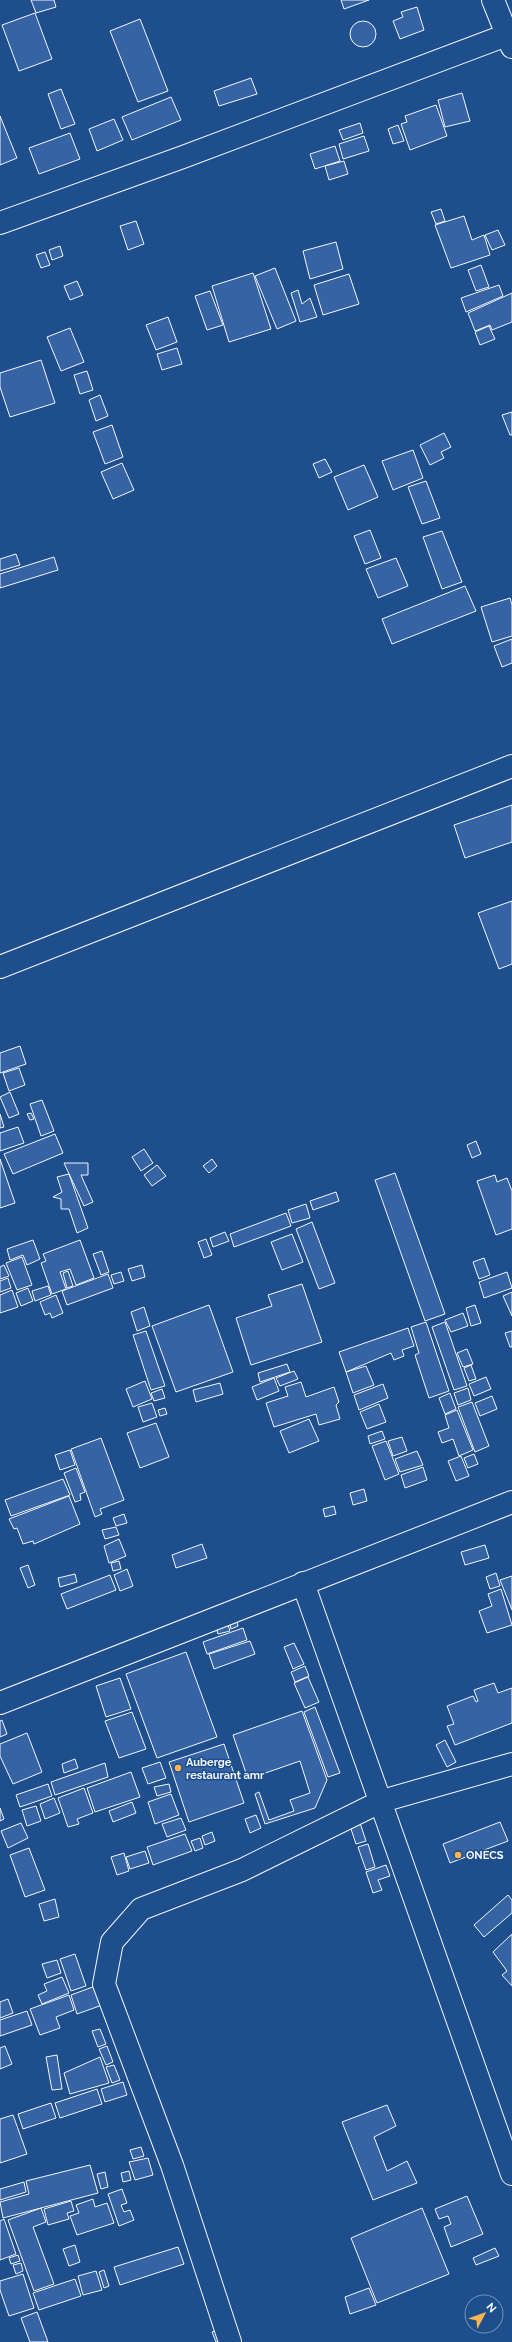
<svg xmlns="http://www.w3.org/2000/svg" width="512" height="2342" font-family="Raleway,sans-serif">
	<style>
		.building { fill: #3563a3; stroke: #f2f6ff }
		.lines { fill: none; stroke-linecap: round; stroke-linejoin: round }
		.minor-casing { stroke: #f2f6ff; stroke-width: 24 }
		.minor { stroke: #1f4e8c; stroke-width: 22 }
		.poi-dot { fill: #ffb74d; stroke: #1f4e8c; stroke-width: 1.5 }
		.labels { text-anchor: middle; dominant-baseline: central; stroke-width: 3; stroke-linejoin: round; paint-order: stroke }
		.poi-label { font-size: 11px; font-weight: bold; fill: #f2f6ff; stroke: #1f4e8c; text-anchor: start }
	</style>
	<rect width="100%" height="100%" fill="#1f4e8c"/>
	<!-- building -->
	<path class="building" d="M31 0H54L56 7 36 13Z
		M341 0H369L344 9Z
		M417 7 424 30 400 39 393 21 403 17 401 12Z
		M35 13 52 59 19 71 2 25Z
		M140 19 168 91 138 102 110 31Z
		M350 34a13 13 0 1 1 26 0a13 13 0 1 1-26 0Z
		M251 78 257 94 219 106 214 91Z
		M61 89 75 124 61 129 48 94Z
		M462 93 470 121 445 127 438 100Z
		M171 97 181 120 132 140 122 117Z
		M436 105 447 136 410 150 401 124 407 122 405 116Z
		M0 116 17 158 0 165Z
		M114 119 123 140 97 151 89 129Z
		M360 123 363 133 343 140 339 130Z
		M398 125 404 141 393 144 388 129Z
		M70 133 80 159 39 174 29 148Z
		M364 136 369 151 343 159 339 144Z
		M335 146 340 161 315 169 310 154Z
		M344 161 348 174 329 180 325 166Z
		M441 209 445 221 436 224 431 212Z
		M464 216 472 240 484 235 490 255 451 268 435 225Z
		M136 221 144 244 128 250 120 226Z
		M498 230 505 245 492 250 485 235Z
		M336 242 343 269 310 279 303 251Z
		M60 246 63 256 52 260 49 250Z
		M45 252 50 265 41 268 36 255Z
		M481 265 489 287 476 291 468 270Z
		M275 268 296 321 277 329 255 276Z
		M253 273 271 329 229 342 212 286Z
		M349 274 359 304 323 315 314 285Z
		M77 281 83 295 70 300 64 286Z
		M499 285 503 296 466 312 461 298Z
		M298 290 302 304 310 298 317 317 300 322 291 293Z
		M210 291 223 325 207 330 195 296Z
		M512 293V322L492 330 490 325 475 331 468 313Z
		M168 317 177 342 156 350 146 325Z
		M489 326 495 339 480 345 475 332Z
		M70 328 84 362 61 371 47 337Z
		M177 348 182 364 162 370 157 354Z
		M41 360 55 403 10 417 0 387V373Z
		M87 371 93 390 80 394 74 375Z
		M100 395 108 416 96 421 89 400Z
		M512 412V435H510L502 415Z
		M112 425 123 457 105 464 93 432Z
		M444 433 451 447 441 452 444 458 430 465 420 445Z
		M413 450 423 478 393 490 382 461Z
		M325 459 332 472 319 478 313 464Z
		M122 463 134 490 113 499 101 472Z
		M364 465 378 497 348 510 334 477Z
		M426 481 440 518 422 524 408 487Z
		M370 530 381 558 365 564 354 536Z
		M442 531 462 582 442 589 423 537Z
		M16 554 20 565 0 571V559Z
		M54 557 58 570 0 588V574Z
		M396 558 408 586 378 598 366 569Z
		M465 586 476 611 392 644 382 619Z
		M510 598 512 605V636L492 642 481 607Z
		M512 639V663L502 667 494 646Z
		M512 805V842L465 858 454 825Z
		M512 901V964L499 969 478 913Z
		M20 1046 26 1064 0 1073V1053Z
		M19 1068 25 1085 9 1091 3 1073Z
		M10 1092 19 1114 9 1118 0 1097Z
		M42 1100 54 1131 41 1136 30 1104Z
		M31 1113 34 1119 30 1120 27 1114Z
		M0 1114 4 1127 0 1128Z
		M18 1127 24 1143 0 1151V1133Z
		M55 1134 63 1153 13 1174 4 1154Z
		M476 1141 481 1154 472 1158 467 1145Z
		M144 1149 153 1163 141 1171 132 1157Z
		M0 1159 15 1203 0 1208Z
		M212 1159 217 1166 209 1173 203 1166Z
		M64 1163H88V1175H81L93 1202 84 1206Z
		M157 1165 166 1176 152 1186 144 1175Z
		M395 1173 445 1314 425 1321 375 1180Z
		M69 1174 88 1228 77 1233 69 1209H61V1199L53 1197 62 1192 57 1177Z
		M495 1175 497 1182 507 1178 512 1191V1229L496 1235 477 1181Z
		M336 1192 339 1201 313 1210 310 1201Z
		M306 1204 310 1218 292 1223 288 1210Z
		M286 1213 291 1226 234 1247 230 1234Z
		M312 1222 335 1283 319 1289 296 1229Z
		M225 1232 229 1241 213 1247 210 1238Z
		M292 1234 303 1262 282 1270 271 1242Z
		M206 1239 212 1255 204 1258 198 1242Z
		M33 1240 40 1259 27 1265 23 1255 10 1260 7 1249Z
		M80 1240 94 1278 76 1285 70 1269 60 1272 66 1289 52 1294 41 1263 46 1261 43 1254Z
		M102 1251 109 1272 101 1275 93 1254Z
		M22 1257 32 1285 17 1290 6 1263Z
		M484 1258 490 1275 479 1279 473 1262Z
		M4 1265 9 1276 0 1279V1267Z
		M142 1265 145 1277 132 1281 128 1269Z
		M68 1271 73 1286 67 1288 63 1273Z
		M121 1272 124 1281 114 1284 111 1275Z
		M507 1272 512 1288 484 1298 479 1282Z
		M108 1274 113 1288 67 1305 62 1291Z
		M8 1278 11 1288 0 1292V1281Z
		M302 1284 322 1342 251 1365 236 1318 272 1306 268 1295Z
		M48 1286 51 1295 35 1301 32 1291Z
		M28 1288 33 1301 21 1306 16 1293Z
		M12 1290 18 1307 0 1313V1295Z
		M512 1292V1316L503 1296Z
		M56 1295 63 1313 52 1318 50 1313 45 1315 40 1302Z
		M209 1305 233 1372 176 1392 152 1326Z
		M475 1305 481 1323 471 1326 466 1308Z
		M144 1307 150 1326 137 1331 131 1312Z
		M463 1313 468 1326 451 1332 445 1320Z
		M426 1322 449 1391 429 1398 415 1355 419 1353 411 1327Z
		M445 1322 467 1386 454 1390 432 1327Z
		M408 1328 414 1346 402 1350 404 1356 394 1360 391 1353 346 1372 339 1352Z
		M146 1331 165 1386 151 1390 133 1335Z
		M512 1331V1347H510L505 1333Z
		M467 1349 473 1364 463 1367 457 1353Z
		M287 1364 290 1372 260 1382 258 1373Z
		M471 1365 476 1379 469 1381 464 1368Z
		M366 1366 374 1385 353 1393 346 1372Z
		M294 1371 298 1379 280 1386 276 1378Z
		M486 1377 491 1389 474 1396 469 1384Z
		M274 1378 279 1391 257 1400 252 1387Z
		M145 1381 152 1399 133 1407 126 1389Z
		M301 1382 306 1397 334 1387 339 1402 336 1405 340 1419 319 1425 316 1414 274 1427 266 1403 288 1396 285 1387Z
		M220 1383 223 1394 196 1402 193 1390Z
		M383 1384 388 1398 359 1410 354 1395Z
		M468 1388 471 1400 458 1405 454 1393Z
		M162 1389 165 1398 154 1401 151 1393Z
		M450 1393 456 1409 445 1414 439 1398Z
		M492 1396 497 1409 480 1416 475 1403Z
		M472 1402 489 1446 475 1452 458 1407Z
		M152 1403 157 1417 143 1422 138 1407Z
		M379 1404 386 1422 367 1429 360 1412Z
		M165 1408 167 1414 160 1416 158 1410Z
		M457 1410 473 1450 459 1456 453 1439 442 1443 438 1432 449 1428 445 1415Z
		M309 1419 319 1441 289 1453 280 1431Z
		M156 1423 169 1457 140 1468 127 1433Z
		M382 1431 385 1439 370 1444 368 1436Z
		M402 1437 407 1451 393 1456 388 1441Z
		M101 1438 124 1500 100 1509 102 1514 95 1517 71 1449Z
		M386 1441 399 1474 385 1480 372 1446Z
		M70 1450 75 1465 60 1470 55 1455Z
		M417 1451 423 1465 400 1472 395 1459Z
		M474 1454 478 1464 468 1468 464 1458Z
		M461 1456 469 1476 456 1481 448 1461Z
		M423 1467 427 1480 405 1488 401 1475Z
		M76 1468 85 1492 80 1494 81 1500 75 1502 64 1473Z
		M63 1479 70 1495 11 1516 5 1500Z
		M364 1489 367 1501 353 1505 350 1493Z
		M69 1496 80 1524 34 1544 33 1541 23 1544 17 1528 14 1529 9 1519Z
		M334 1506 336 1514 325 1517 323 1509Z
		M124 1514 127 1523 116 1526 113 1518Z
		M116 1527 119 1535 105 1539 102 1530Z
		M119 1539 126 1556 109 1563 104 1546Z
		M202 1544 207 1558 176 1568 172 1555Z
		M485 1545 489 1558 465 1565 461 1552Z
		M119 1561 121 1569 113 1571 111 1563Z
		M28 1565 35 1585 28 1588 20 1568Z
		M127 1569 133 1586 120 1591 114 1575Z
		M496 1573 500 1586 490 1589 486 1577Z
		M75 1574 77 1582 60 1587 58 1578Z
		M110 1575 116 1590 67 1609 61 1594Z
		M512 1576V1610L500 1580Z
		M501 1589 512 1625 487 1633 479 1611 492 1606 488 1594Z
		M236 1618 238 1626 231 1629 229 1620Z
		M226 1619 230 1631 218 1634 215 1623Z
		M243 1628 247 1640 207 1654 203 1642Z
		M250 1641 255 1654 214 1669 209 1654Z
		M294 1643 304 1664 293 1669 284 1647Z
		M186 1652 217 1737 157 1758 126 1674Z
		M305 1666 309 1676 295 1682 291 1672Z
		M308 1677 319 1702 305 1708 294 1683Z
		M120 1678 131 1709 106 1717 96 1686Z
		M494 1683 498 1693 512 1688V1723L455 1745 447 1726 454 1724 447 1706 473 1696 476 1702 478 1701 474 1690Z
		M315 1707 340 1773 328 1777 304 1712Z
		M302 1711 327 1780 315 1808 265 1824 255 1794 259 1792 269 1820 294 1811 290 1800 310 1793 300 1761 248 1779 233 1735Z
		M132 1712 146 1749 119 1758 105 1721Z
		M2 1720 7 1734 0 1737V1721Z
		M27 1733 42 1772 13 1784 0 1756V1744Z
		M445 1740 456 1762 447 1767 436 1745Z
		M224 1744 244 1803 189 1822 169 1762Z
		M75 1759 78 1768 64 1773 62 1764Z
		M160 1762 166 1778 148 1784 142 1768Z
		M105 1763 108 1777 55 1795 51 1782Z
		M131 1772 140 1797 95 1812 87 1788Z
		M48 1784 52 1796 20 1807 16 1795Z
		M169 1784 171 1792 157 1796 154 1787Z
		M84 1788 93 1813 77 1819 79 1824 68 1827 58 1798Z
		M171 1794 179 1815 155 1824 148 1802Z
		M54 1798 60 1813 45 1819 40 1804Z
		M132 1802 136 1813 113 1822 109 1811Z
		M36 1806 41 1821 27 1826 22 1810Z
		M0 1808 4 1819 0 1821Z
		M256 1815 261 1828 250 1833 245 1819Z
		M181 1818 186 1830 167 1837 162 1824Z
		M500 1822 508 1841 450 1863 443 1844Z
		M21 1823 28 1838 8 1848 1 1831Z
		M360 1823 366 1841 356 1844 350 1826Z
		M212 1832 215 1841 205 1845 202 1836Z
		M185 1834 192 1851 153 1865 147 1847Z
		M200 1838 203 1848 195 1851 191 1841Z
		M368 1844 375 1867 366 1870 358 1847Z
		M29 1848 45 1890 25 1897 10 1855Z
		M145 1851 149 1863 130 1869 126 1857Z
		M124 1853 129 1871 117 1875 111 1857Z
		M386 1865 390 1876 378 1880 382 1890 373 1893 366 1872Z
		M508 1895 512 1900V1913L484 1937 474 1925Z
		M55 1899 59 1917 44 1921 39 1904Z
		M512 1934V1986L502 1975 507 1971 493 1952Z
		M75 1954 86 1986 71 1991 60 1959Z
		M57 1960 61 1973 47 1978 42 1964Z
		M62 1977 69 1993 42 2004 38 1995 47 1991 44 1984Z
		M98 1985 105 2004 77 2014 71 1995Z
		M69 1995 74 2010 56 2017 60 2028 40 2035 30 2009Z
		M8 1999 13 2013 0 2018V2002Z
		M27 2011 32 2025 0 2036V2020Z
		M100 2029 106 2044 98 2047 92 2031Z
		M5 2046 12 2064 0 2069V2048Z
		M107 2046 113 2062 106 2065 99 2049Z
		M57 2055 62 2089 52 2090 46 2057Z
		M100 2057 109 2083 70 2094 64 2073Z
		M114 2065 120 2080 112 2083 106 2067Z
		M123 2082 127 2095 105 2102 101 2089Z
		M97 2089 102 2104 60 2118 55 2103Z
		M51 2103 56 2118 23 2129 18 2114Z
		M387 2105 396 2126 374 2137 387 2171 407 2161 417 2183 373 2200 342 2122Z
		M13 2115 27 2154 0 2163V2119Z
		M141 2147 144 2156 133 2159 130 2150Z
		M148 2158 153 2175 135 2180 129 2162Z
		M90 2165 98 2193 3 2218 0 2202 29 2194 26 2181Z
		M129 2171 131 2180 123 2182 121 2173Z
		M105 2172 108 2187 101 2189 97 2174Z
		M24 2182 26 2192 0 2200V2189Z
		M122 2189 127 2203 121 2205 124 2212 130 2210 134 2220 119 2226 108 2194Z
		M467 2196 483 2234 451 2247 444 2227 451 2224 448 2216 439 2219 435 2209Z
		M93 2199 95 2207 107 2203 114 2223 77 2235 70 2216 79 2213 76 2205Z
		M71 2201 74 2211 67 2213 69 2219 48 2225 44 2209Z
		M41 2208 46 2222 33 2227 54 2284 34 2291 8 2220Z
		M422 2208 449 2274 377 2303 351 2238Z
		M4 2219 16 2254 0 2260V2221Z
		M75 2245 80 2262 69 2266 63 2249Z
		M178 2247 184 2264 120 2285 114 2267Z
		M495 2248 499 2256 476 2265 473 2258Z
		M18 2255 20 2261 11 2264 9 2258Z
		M21 2263 23 2271 16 2274 13 2265Z
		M104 2270 109 2286 104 2288 99 2272Z
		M96 2271 102 2290 83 2295 78 2276Z
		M23 2274 34 2308 9 2316 0 2290V2281Z
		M75 2279 81 2296 39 2310 33 2293Z
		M369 2288 376 2305 350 2314 345 2297Z
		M37 2312 48 2342H30L21 2318Z
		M223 2328 228 2342H216L212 2332Z"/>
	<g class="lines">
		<!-- minor casing -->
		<g class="minor-casing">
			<path id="minor" d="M493 0 512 47
				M0 223 183 157 512 33
				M0 967 512 766
				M303 1583 512 2174
				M0 1703 512 1502
				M230 2342 172 2165 104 1984 112 1942 141 1909 242 1870 382 1801 512 1764"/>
		</g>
		<!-- minor -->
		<use href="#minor" class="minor"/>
	</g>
	<!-- markers -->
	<g class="poi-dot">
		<circle cx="178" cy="1768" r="4"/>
		<circle cx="458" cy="1855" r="4"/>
	</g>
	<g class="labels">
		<!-- poi labels -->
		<g class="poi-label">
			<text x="186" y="1762">Auberge<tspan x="186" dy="13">restaurant amr</tspan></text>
			<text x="466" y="1855">ONECS</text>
		</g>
	</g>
	<!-- north arrow -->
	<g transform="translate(484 2314) rotate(49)"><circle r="19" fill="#1f4e8c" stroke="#7391ba"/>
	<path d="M0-3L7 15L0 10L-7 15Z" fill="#ffb74d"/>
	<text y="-6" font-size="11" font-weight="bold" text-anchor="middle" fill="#f2f6ff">N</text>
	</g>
</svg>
